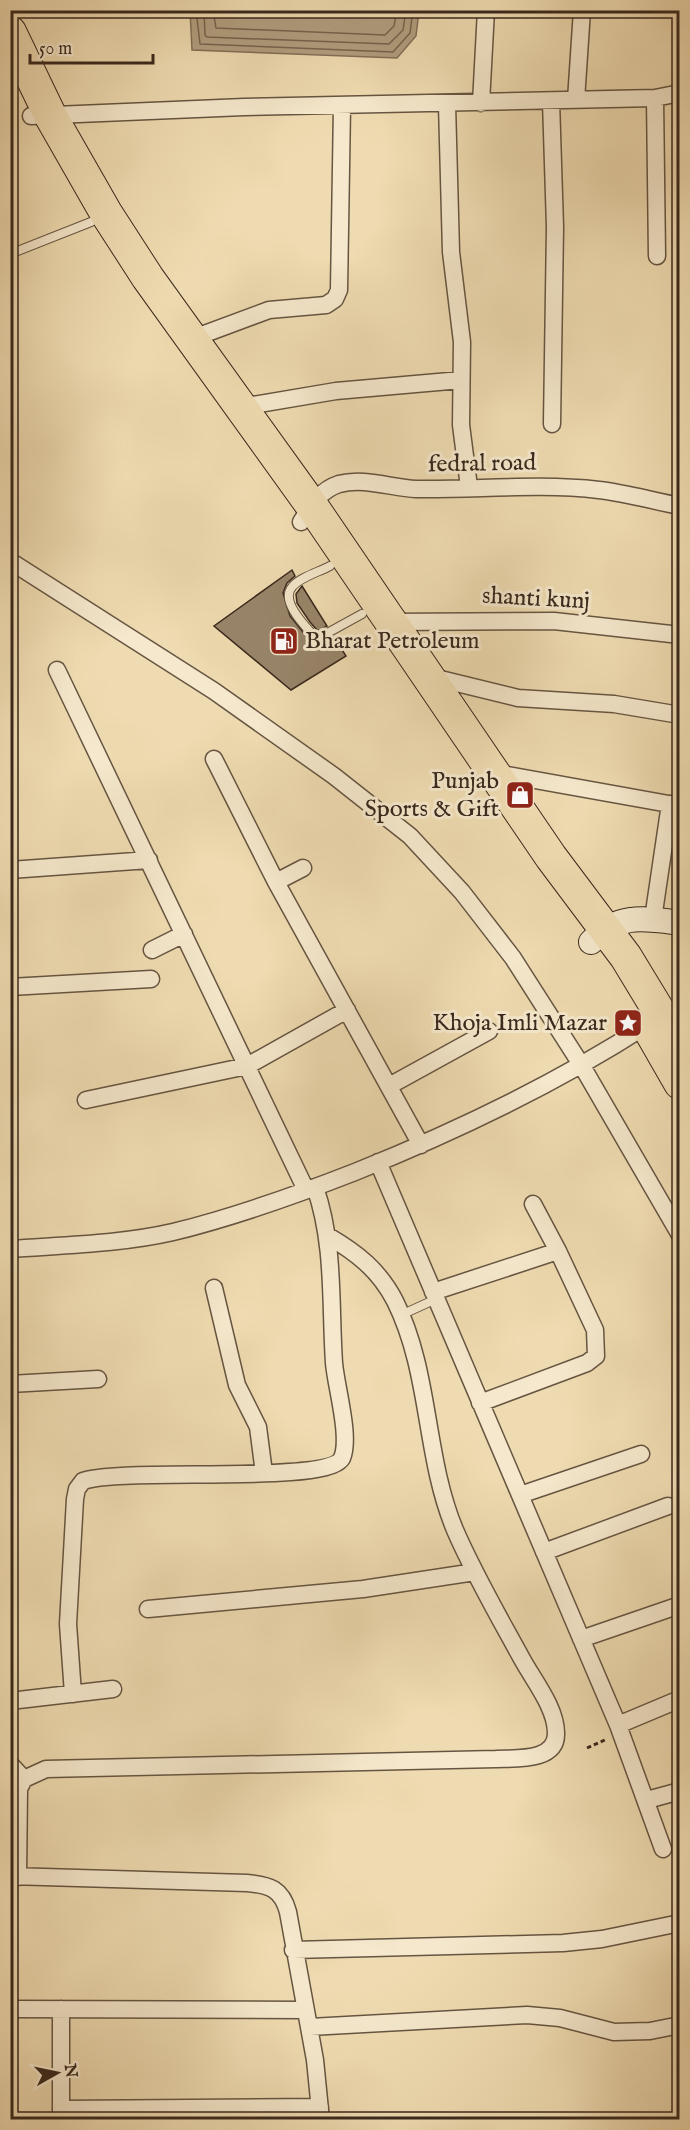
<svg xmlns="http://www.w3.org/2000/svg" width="690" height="2130" font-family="'IM FELL English',serif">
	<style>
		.water { fill: #b19e7f; stroke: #816f58; stroke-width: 1.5 }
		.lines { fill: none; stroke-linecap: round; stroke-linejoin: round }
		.shore { stroke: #75634e; stroke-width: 1.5 }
		.building { fill: #98856a; stroke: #39281d; stroke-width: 1.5 }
		.lane-casing { stroke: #665542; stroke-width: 10 }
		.street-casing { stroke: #665542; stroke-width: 19 }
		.secondary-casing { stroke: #39281d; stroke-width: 26 }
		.highway-casing { stroke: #39281d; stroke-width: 34 }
		.path { stroke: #39281d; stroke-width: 3; stroke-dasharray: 4.5 3; stroke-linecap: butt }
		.lane { stroke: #f5e8cc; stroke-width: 8 }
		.street { stroke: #f5e8cc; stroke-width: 16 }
		.secondary { stroke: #f5e8cc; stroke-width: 24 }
		.highway { stroke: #efdbb1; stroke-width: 32 }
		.labels { text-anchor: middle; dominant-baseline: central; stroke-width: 6; stroke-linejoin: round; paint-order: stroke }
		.street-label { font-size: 24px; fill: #39281d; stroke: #f5e8cc }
		.poi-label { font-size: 24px; fill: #39281d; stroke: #f5e8cc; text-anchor: end }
	</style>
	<rect width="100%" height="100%" fill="#efdbb1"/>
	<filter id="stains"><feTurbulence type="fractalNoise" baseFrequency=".00333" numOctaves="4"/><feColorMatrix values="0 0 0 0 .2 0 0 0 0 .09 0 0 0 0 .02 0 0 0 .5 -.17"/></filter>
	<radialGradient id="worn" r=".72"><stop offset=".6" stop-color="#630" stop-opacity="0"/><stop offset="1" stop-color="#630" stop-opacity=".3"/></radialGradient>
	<!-- water -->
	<path class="water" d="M190 11V10L419 11 416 36 397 58 192 50Z"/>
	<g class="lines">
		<!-- shore -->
		<path class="shore" d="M196 10 200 44 393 52 410 33 413 10
			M204 10 205 35 207 37 389 44 403 30 406 10
			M213 10 216 28 385 35 394 26 397 10"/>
	</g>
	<!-- building -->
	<path class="building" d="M292 570 295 576 287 583 283 593 290 616 311 642H323L334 637 346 656 291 690 214 626Z
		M302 586 327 626 320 630H317L310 622 297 603 296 594Z"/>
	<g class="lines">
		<!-- lane casing -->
		<g class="lane-casing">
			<path id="lane" d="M10 82H12
				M10 254 91 222
				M330 566C319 572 300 577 292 587 280 601 305 626 314 636H322L362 614
				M401 1315 436 1299"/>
		</g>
		<!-- street casing -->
		<g class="street-casing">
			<path id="street" d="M655 98 657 256
				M576 100 582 10
				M551 101 555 227 552 424
				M481 103 486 10
				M447 104 451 252 462 342 461 425 469 487
				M31 116 244 107 655 98 680 93
				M191 339 269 310 326 305 335 299 339 290 342 106
				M241 407 336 391 461 380
				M301 522C311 506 320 490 339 484 364 477 392 488 416 489 477 490 538 483 599 490 626 493 653 501 680 506
				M10 561 214 691 334 776 410 836 462 892 513 958 582 1066 680 1235
				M389 622 554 621 680 635
				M57 670 306 1190
				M428 676 518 698 614 704 680 715
				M214 759 276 882 421 1145
				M496 773 680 806
				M10 870 149 860
				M276 882 303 868
				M653 919 670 804
				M152 950 184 934
				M10 987 151 979
				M389 1086 489 1031
				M86 1100 247 1066 347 1010
				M378 1162 618 1725 663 1849
				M533 1204 558 1251
				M10 1249C64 1245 121 1244 173 1232 235 1217 296 1195 355 1172 457 1131 554 1085 647 1025
				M214 1288 237 1385 258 1427 264 1473
				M433 1292 558 1251 595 1330 596 1356 587 1363 480 1403
				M10 1384 98 1379
				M520 1495 641 1454
				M544 1552 668 1506
				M148 1609 363 1589 475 1572
				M581 1639 680 1605
				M73 1694 68 1624 75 1499 77 1489 83 1481C122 1467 329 1485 342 1458 351 1437 336 1387 334 1363 330 1303 335 1245 315 1187
				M10 1701 113 1689
				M618 1725 680 1699
				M10 1764 24 1779
				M647 1800 680 1791
				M10 1876 247 1883C270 1885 282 1889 288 1912L315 2060 321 2120
				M18 1877 19 1789 24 1779 46 1769 496 1759C515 1758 557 1762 556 1733 556 1708 534 1681 522 1659 499 1617 474 1574 455 1530 424 1456 431 1373 395 1301 379 1270 357 1253 328 1236
				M293 1950 563 1943 602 1939 680 1923
				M10 2009 306 2010
				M61 2009V2119
				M310 2027 527 2015 560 2018 614 2032 650 2031 680 2025
				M62 2109 320 2107"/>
		</g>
		<!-- secondary casing -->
		<g class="secondary-casing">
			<path id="secondary" d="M591 942C618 913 643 918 680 923"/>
		</g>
		<!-- highway casing -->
		<g class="highway-casing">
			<path id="highway" d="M10 32 50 115 106 213 148 278 312 506 551 857 626 957 680 1046
				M649 1029 680 1083"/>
		</g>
		<!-- path -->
		<path class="path" d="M587 1748 607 1739"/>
		<!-- lane -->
		<use href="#lane" class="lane"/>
		<!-- street -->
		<use href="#street" class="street"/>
		<!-- secondary -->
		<use href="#secondary" class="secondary"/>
		<!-- highway -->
		<use href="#highway" class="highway"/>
	</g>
	<!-- icons -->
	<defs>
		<g id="fuel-square" transform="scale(1.5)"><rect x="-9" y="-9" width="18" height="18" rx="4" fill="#8f2418" stroke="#f5e8cc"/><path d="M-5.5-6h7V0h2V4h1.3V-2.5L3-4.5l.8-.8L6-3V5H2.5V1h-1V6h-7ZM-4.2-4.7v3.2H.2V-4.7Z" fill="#fff"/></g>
		<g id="shop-square" transform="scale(1.5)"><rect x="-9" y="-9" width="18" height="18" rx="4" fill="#8f2418" stroke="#f5e8cc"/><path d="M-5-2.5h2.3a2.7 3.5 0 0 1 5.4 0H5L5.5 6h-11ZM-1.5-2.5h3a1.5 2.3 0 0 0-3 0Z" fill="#fff"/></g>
		<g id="sight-square" transform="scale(1.5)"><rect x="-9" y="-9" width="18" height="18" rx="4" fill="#8f2418" stroke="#f5e8cc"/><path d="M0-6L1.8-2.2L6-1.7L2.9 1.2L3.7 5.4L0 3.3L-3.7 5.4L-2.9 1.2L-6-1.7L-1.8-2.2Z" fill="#fff"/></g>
	</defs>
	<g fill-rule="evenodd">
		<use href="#fuel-square" x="284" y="641"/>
		<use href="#shop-square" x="520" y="795"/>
		<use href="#sight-square" x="628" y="1023"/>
	</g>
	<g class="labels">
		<!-- street labels -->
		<g class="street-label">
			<text transform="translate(482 464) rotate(-1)">fedral road</text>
			<text transform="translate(536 599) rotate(3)">shanti kunj</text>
		</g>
		<!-- poi labels -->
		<g class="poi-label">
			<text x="305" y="641" text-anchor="start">Bharat Petroleum</text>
			<text x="499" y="781">Punjab<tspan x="499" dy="28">Sports &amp; Gift</tspan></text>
			<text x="607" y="1023">Khoja Imli Mazar</text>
		</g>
	</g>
	<!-- margin -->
	<rect width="690" height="2130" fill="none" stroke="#efdbb1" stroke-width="36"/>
	<rect x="12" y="12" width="666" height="2106" fill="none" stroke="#39281d" stroke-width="3"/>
	<rect x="18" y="18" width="654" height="2094" fill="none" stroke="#39281d" stroke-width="1.5"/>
	<!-- north arrow -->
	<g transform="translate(57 2073) rotate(81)" stroke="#f5e8cc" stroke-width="4.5" paint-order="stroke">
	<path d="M0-4.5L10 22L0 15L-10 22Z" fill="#39281d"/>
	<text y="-9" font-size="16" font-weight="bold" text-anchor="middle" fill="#39281d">N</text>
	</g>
	<!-- scale -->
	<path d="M30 54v9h123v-9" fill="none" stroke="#39281d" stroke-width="3"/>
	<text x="39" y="54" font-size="18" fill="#39281d" stroke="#f5e8cc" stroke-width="4.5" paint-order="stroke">50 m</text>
	<rect width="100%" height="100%" filter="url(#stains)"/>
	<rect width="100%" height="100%" fill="url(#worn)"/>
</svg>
